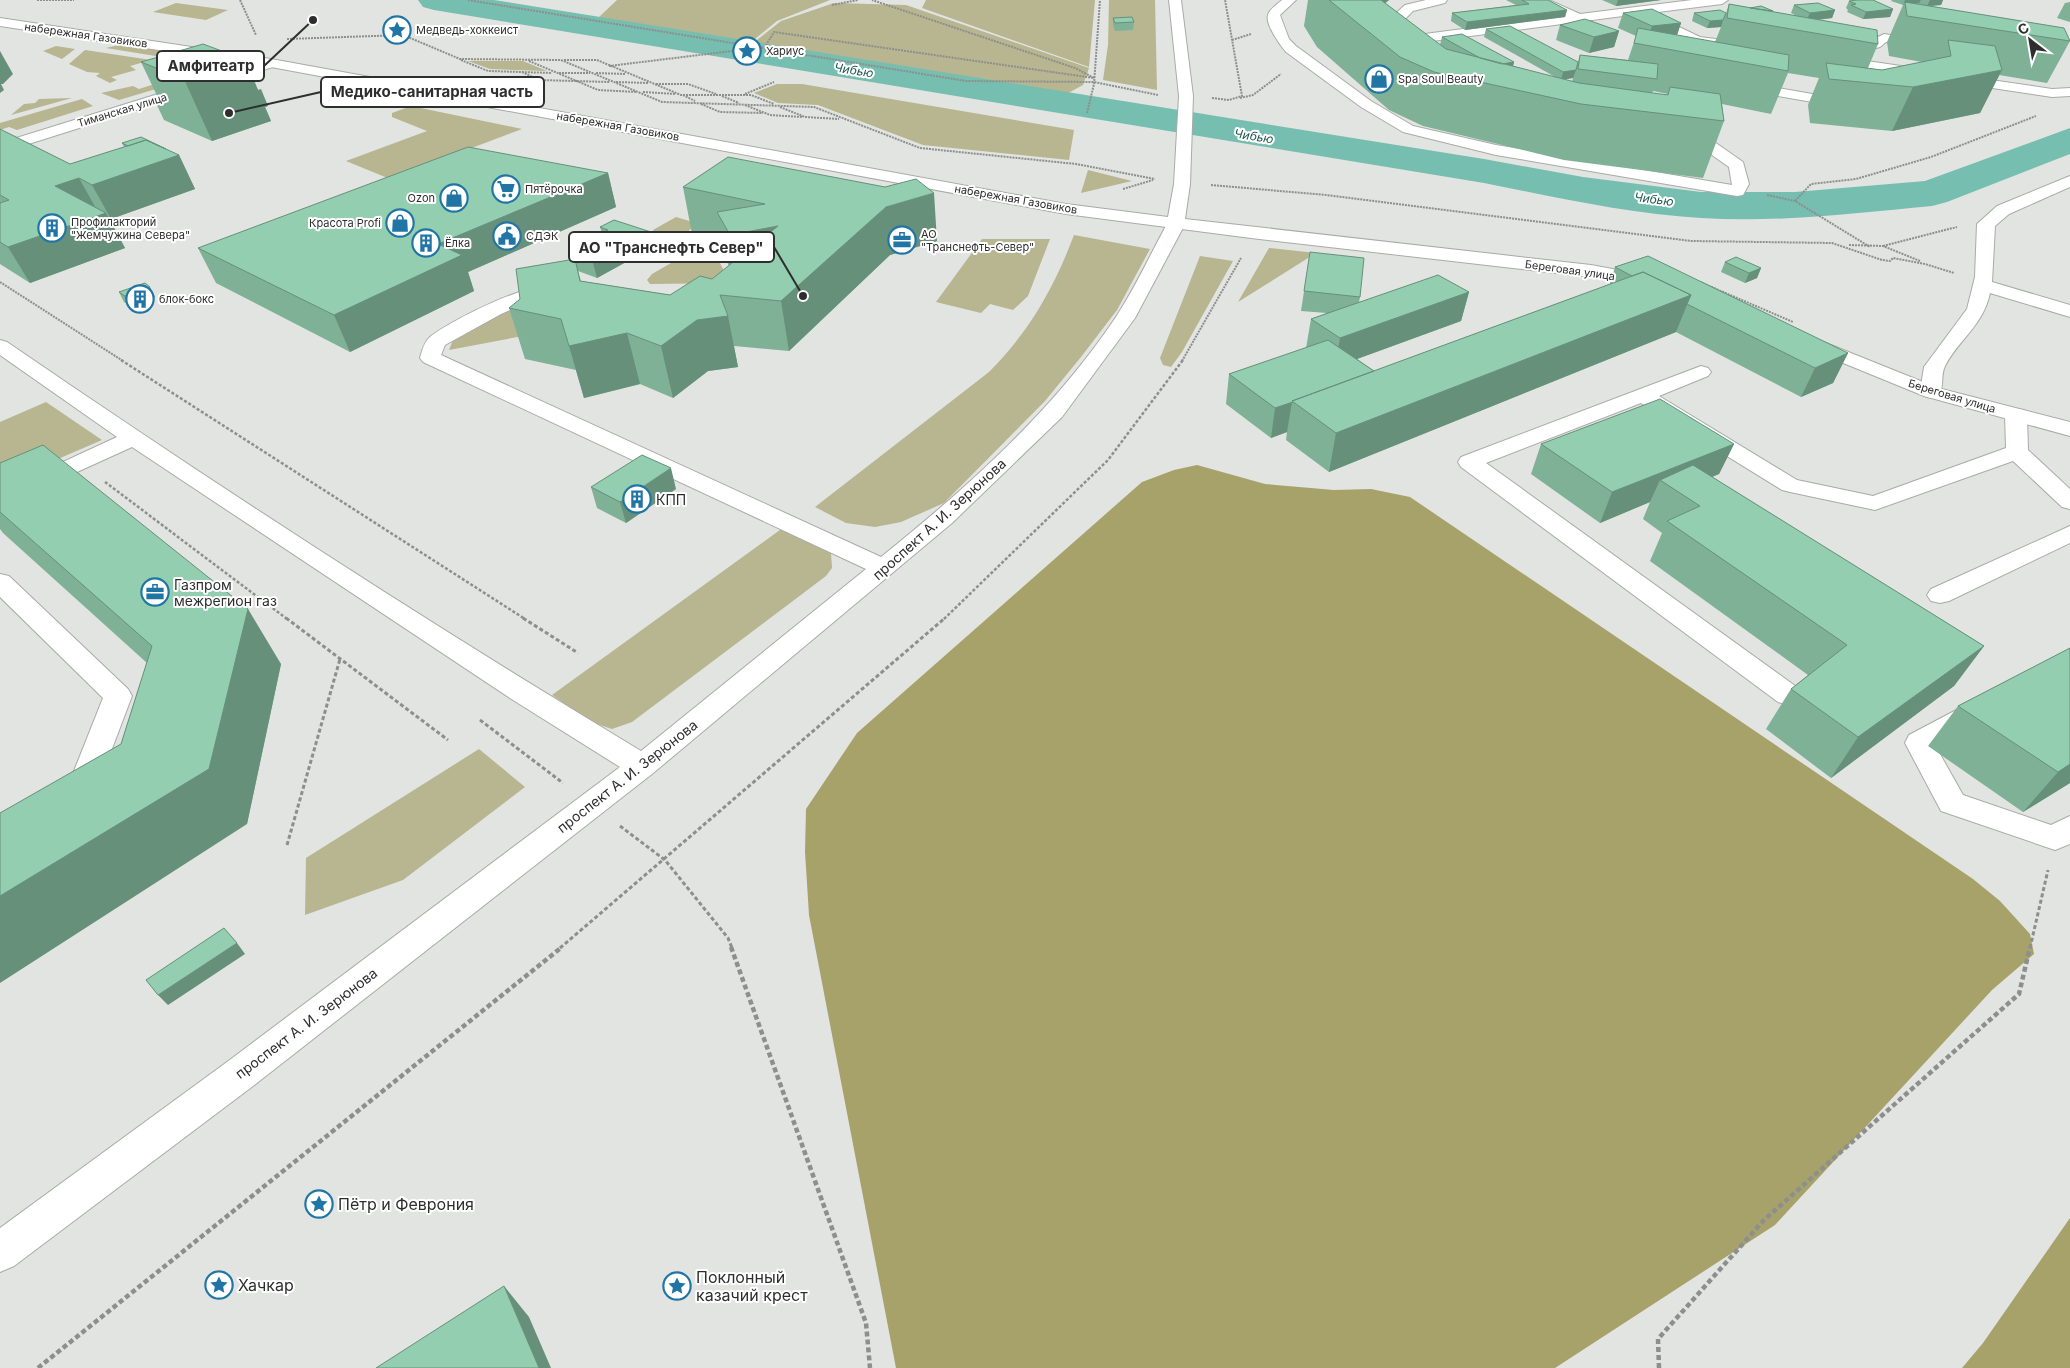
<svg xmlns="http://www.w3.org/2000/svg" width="2070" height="1368" font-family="Inter,sans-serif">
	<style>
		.green { fill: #b8b591 }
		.forest { fill: #a7a26a }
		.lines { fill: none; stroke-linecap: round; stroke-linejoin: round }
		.river { fill: #76beb0; fill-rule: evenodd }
		.minor-casing { stroke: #a8aba7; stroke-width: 2 }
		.major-casing { stroke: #a8aba7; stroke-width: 2 }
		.path-far3 { stroke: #8d8f8d; stroke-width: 2; stroke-dasharray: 2 1; stroke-linecap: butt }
		.path-far2 { stroke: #8d8f8d; stroke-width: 2.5; stroke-dasharray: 3 2; stroke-linecap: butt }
		.path-far1 { stroke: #8d8f8d; stroke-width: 3; stroke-dasharray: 4 2.5; stroke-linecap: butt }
		.path { stroke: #8d8f8d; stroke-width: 4.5; stroke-dasharray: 5 3; stroke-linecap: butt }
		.minor { fill: #fff; fill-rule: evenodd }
		.major { fill: #fff; fill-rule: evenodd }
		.wall { fill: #7eb196; fill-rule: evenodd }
		.shaded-wall { fill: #66907a }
		.building { fill: #92ceaf; stroke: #66907a }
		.labels { text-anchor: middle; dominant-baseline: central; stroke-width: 4; stroke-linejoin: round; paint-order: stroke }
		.far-poi-label { font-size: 11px; fill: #2d2e2d; stroke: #fff; text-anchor: start }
		.far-street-label { font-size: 11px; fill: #2d2e2d; stroke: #fff }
		.far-water-label { font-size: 12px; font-style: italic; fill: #205b52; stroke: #fff }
		.poi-label { font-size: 14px; fill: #2d2e2d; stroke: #fff; text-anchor: start }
		.street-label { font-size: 14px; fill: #2d2e2d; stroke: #fff }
		.near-poi-label { font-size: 16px; fill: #2d2e2d; stroke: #fff; text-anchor: start }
		.leader { fill: none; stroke: #2d2e2d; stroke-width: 2 }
		.callout-dot { fill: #2d2e2d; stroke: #fff; stroke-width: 2 }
		.callout { fill: #fff; stroke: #2d2e2d; stroke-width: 2 }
		.callout-label { font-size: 15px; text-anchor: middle; font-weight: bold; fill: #2d2e2d }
	</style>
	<rect width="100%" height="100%" fill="#e1e4e0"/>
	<!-- green -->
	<path class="green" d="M617 0H830L777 21 750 43 598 18Z
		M926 0H1095L1089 67 922 8Z
		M1109 0H1155L1157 90 1103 80 1108 45Z
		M176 3 228 10 206 20 153 12Z
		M834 3 906 5 1089 68 1083 85 1059 98 748 47 781 21Z
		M123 44 202 56 187 61 106 48Z
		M56 46 75 49 62 59 43 51Z
		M85 50 151 60 130 66 136 70 111 77 117 80 110 83 96 76 100 73 87 72 69 64Z
		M468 61H523L547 71 490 69Z
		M161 82 166 86 119 100 101 93 133 86 139 89Z
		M777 84H802L1074 130 1069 160 923 145 818 105 778 103 754 93Z
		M72 98 11 115 24 104 35 103 39 99Z
		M82 99 93 106 17 130 9 127 0 130V123Z
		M411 106 522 129 390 179 346 161 427 131 392 117V113Z
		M1088 170 1132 181 1081 193Z
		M676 217 696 223 685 235 752 253 718 259 730 283 650 284 647 280 652 274 697 248 655 235 653 230Z
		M1074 235 1150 249 1117 310 1081 357 1045 401 944 503 901 522 875 527 846 523 815 507 989 372C1029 332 1054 288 1074 235Z
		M982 239H1050L1028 296 1013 310 990 304 981 313 936 302Z
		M1269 248 1316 253 1238 302Z
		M1200 256 1233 261 1182 352 1171 367 1163 365 1160 358Z
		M527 300 528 335 449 350 453 340Z
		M46 402 102 440 0 484V422Z
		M784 527 824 546 831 553 832 568 826 576 632 722 612 729 591 722 552 695Z
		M479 749 525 787 403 880 305 915 306 858Z"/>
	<!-- forest -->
	<path class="forest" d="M1197 465 1265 484 1334 490 1371 489 1410 497 1973 879 2000 901 2030 934 2034 954 1992 990 1775 1225 1555 1368H896L809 915 805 852 806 809 857 733 1142 482 1174 470Z
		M2070 1218V1368H1962L1983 1343Z"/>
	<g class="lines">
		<!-- river -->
		<path class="river" d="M418 0H494L1484 159 1583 177 1701 192H1795L1925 181 2070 128V154L1947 202 1932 206C1856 213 1778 223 1701 218 1628 214 1555 197 1484 183L434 10 423 7Z"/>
		<!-- minor casing -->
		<g class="minor-casing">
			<path id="minor" d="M1282 0H1296L1280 15 1289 39 1296 46 1371 101 1413 126 1496 145 1732 185 1729 167 1702 148 1672 141 1670 138 1678 133 1713 141 1743 162 1749 184 1743 195 1737 196 1496 155 1403 132 1361 107 1286 52C1280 45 1265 24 1268 15 1269 9 1278 4 1282 0Z
				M1426 0H1447L1445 3 1413 11 1395 29 1394 38 1563 16 1533 0H1549L1580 14 1692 0H1728L1722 4 1650 13 1700 37 1724 40 1731 44C1717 61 1655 26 1639 18L1638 14 1394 46 1392 50H1382L1380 47 1383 25 1405 5Z
				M1884 34 1925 40 1932 44 1925 48 1886 42 1880 47 1844 56 1837 52 1839 49 1870 41Z
				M1833 56 1901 66 1908 70 1901 74 1828 63 1826 60Z
				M271 59 278 63 276 66 0 153V143Z
				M1957 75 2052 89 2070 88V96L2052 97 1952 82 1950 79 1952 76Z
				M1744 82 1835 98 1847 95 1854 99 1852 102 1835 106 1739 89 1737 86 1739 83Z
				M2070 176V187L2009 214 1995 226 1992 282 2070 305V317L1990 293C1983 326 1959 339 1945 366 1940 376 1945 387 1938 396L1931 398 1924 396 1920 392 1924 367 1967 309 1975 277 1977 224 1997 206Z
				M1176 219 1182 220 1185 224 1135 318 1062 417 952 523 652 774 253 1086 14 1266 0 1272V1228L227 1062 620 767 513 700 132 447 0 507V491L117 437 0 355V340L7 342C214 484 425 621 641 751L866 569 423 362 420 358C422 351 424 342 430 337 453 319 535 278 563 285L565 289 563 293 531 301 501 314 445 345 441 355 881 557C968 487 1054 410 1116 317 1135 288 1150 255 1167 224L1170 220Z
				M1701 366 1708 368 1711 372 1708 376 1659 396 1797 480 1873 496 2006 448 2005 415 2008 410 2016 409 2024 410 2027 415 2028 450 2070 489V509L2062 507 2013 461 1875 510 1790 492 1782 490 1641 403 1486 463 1798 688 1802 695 1798 702 1788 705 1778 702 1461 467 1458 462 1461 457Z
				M2070 526V543L1949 601 1940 603 1931 601 1927 595 1931 589Z
				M0 574 9 576 128 689 132 696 99 783C91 797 78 803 62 798L58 790 62 782 72 776 103 698 0 597Z
				M1972 704 1982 707 1986 714 1982 721 1936 747 1963 795 2051 825 2070 816V844L2055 850 1941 811 1905 743 1909 735 1962 707Z"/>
		</g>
		<!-- major casing -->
		<g class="major-casing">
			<path id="major" d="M1169 0H1181L1193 96 1190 184 1185 219 1591 265 1650 276 1657 278 1659 282 1657 286 1650 288 1591 277 1251 238 1066 214 271 67 0 26V18L271 59 1066 204 1168 217 1174 184 1179 96Z
				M1811 337 1938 388 2070 422V436L1924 396 1804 347 1801 343 1804 339Z"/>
		</g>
		<!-- path-far3 -->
		<path class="path-far3" d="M37 0H74
			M240 0 256 35
			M468 0 966 81 1094 82 1158 95
			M832 5 858 0
			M287 39 403 35 460 59 561 60 662 102 814 107 920 148 1076 164 1155 179
			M1232 40 1251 34
			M461 60 488 71 552 73
			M564 60H597L681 95H751L774 104
			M529 61 598 90 637 92
			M609 66 765 47 774 32 1094 78 1075 68 872 0
			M522 72 539 80 610 82
			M559 73H590
			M596 73 625 74
			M616 82 648 83
			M656 84H688L716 94
			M643 92 676 94
			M745 94 774 82
			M683 95 695 101
			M722 96 739 103
			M1212 98 1229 100 1242 96 1225 0
			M1240 98 1253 95 1281 74
			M701 104 720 112 763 113
			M745 105 770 115 802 117
			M780 107 805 117 839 119
			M1087 113 1094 84 1100 0
			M1211 185 1326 195 1691 241 1832 243 1882 260 1890 261 1893 258 1925 264 1954 273
			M1123 189 1153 180
			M1767 195 1795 201 1870 247
			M1795 201 1811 184 1856 179 1931 157 2036 116
			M1849 245 1883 246 1920 261
			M1883 246 1957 227
			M0 282 123 361
			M1700 282 1793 322
			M1182 361 1241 258"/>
		<!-- path-far2 -->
		<path class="path-far2" d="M121 360 525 619
			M105 482 287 619
			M944 619 1108 460 1183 360"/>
		<!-- path-far1 -->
		<path class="path-far1" d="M286 618 448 740
			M523 618 578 653
			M480 720 563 783
			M620 826 665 860 728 938 732 948
			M287 845 340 659
			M560 948 945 618
			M2030 948 2048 870"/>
		<!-- path -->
		<path class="path" d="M731 947 866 1323 870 1368
			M38 1368 562 947
			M1659 1368 1658 1339 1764 1220 2019 994 2030 947"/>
		<!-- minor -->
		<use href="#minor" class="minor"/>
		<!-- major -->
		<use href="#major" class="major"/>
	</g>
	<!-- wall -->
	<path class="wall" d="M1308 0H1389L1385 3 1440 45 1442 37 1514 62 1513 66 1557 78 1484 37 1486 29 1578 62 1580 55 1628 60 1636 36 1618 28 1623 13 1681 23 1677 35 1715 42 1721 27 1707 28 1692 21 1694 13H1726L1729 4 1797 16 1791 13 1794 5 1835 10 1832 18 1817 20 1878 44 1868 68 1882 70 1922 62 1889 56 1887 42 1903 5 1891 1 1892 0H1943L1941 5 1930 6 2070 41 2047 83 1999 75 1980 113 1892 131 1810 123 1808 105 1819 78 1788 73 1771 114 1722 104 1724 121 1703 178 1564 160 1423 126 1389 110 1317 47 1304 26ZM1573 78 1572 82 1564 79ZM1653 91 1668 94 1667 95 1652 93Z
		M1506 0H1548L1567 10 1565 17 1465 30 1451 21 1452 13 1516 5Z
		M1602 0H1661L1616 6Z
		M1849 1 1893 9 1890 17 1863 19 1847 12 1848 10 1846 8Z
		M2070 2V22L2057 18 2065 3Z
		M1113 18 1134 22 1133 30 1115 31 1113 25Z
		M1560 25 1619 31 1614 47 1589 53 1556 40Z
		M141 62 257 88 268 106 265 107 271 121 212 141 164 120 156 103 160 102Z
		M0 129 70 164 124 147 122 143 179 155 195 189 111 219 109 218 125 248 30 283 0 264Z
		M728 157 937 241 890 255 789 351 734 346 738 367 708 371 673 398 640 384 584 398 576 370 525 359 509 308 571 260 568 250 602 233 600 227 614 220 658 252 645 259 637 256 597 278 578 271 581 281 670 295 712 279 729 266 726 260 722 241 692 234 683 187Z
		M608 173 616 207 468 272 474 291 350 352 216 283 198 248Z
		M1310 252 1360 297 1359 302 1469 292 1461 321 1357 359 1374 371 1610 284 1615 267 1848 353 1833 383 1801 397 1676 332 1329 472 1286 440 1287 432 1271 438 1226 404 1229 374 1306 348 1311 319 1327 313 1301 311Z
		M1725 262 1761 268 1757 278 1745 283 1721 272Z
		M119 292 155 297 130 306 124 302Z
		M1541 444H1734L1719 474 1712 477 1984 646 1954 686 1831 778 1766 729 1791 689 1808 675 1650 561 1662 533 1643 519 1650 502 1600 523 1531 474Z
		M0 463 281 664 247 824 121 744 147 663 3 533 0 529Z
		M591 487 676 489 626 523 597 508Z
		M2070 648V783L2023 812 1928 746 1958 706Z"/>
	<!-- shaded-wall -->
	<path class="shaded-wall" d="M1359 0H1389L1359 24Z
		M1618 0H1661L1616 6Z
		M1905 0H1921L1919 3 1905 5V2L1903 5Z
		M1930 0H1943L1941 5 1927 6Z
		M1893 9 1890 17 1863 19 1866 12Z
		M1567 10 1565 17 1465 30 1467 22Z
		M1835 10 1832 18 1806 21 1810 13Z
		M1723 20 1721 27 1707 28 1710 21Z
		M1681 23 1676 38 1647 41 1652 26Z
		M1619 31 1614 47 1589 53 1594 37Z
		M0 51 13 74 3 84H1L4 90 0 93Z
		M246 60 258 90 261 89 268 106 265 107 271 121 212 141 184 79Z
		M1514 62 1512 70 1493 65Z
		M1576 70 1573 78 1561 80 1563 72Z
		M2002 70 1980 113 1892 131 1913 87Z
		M179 155 195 189 111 219 92 185Z
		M608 173 616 207 468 272 474 291 350 352 334 315 438 244Z
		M79 178 98 212 55 186Z
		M934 193 937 241 890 255 789 351 781 301 886 207Z
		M106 213 125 248 30 283 8 247Z
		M778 226 738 284 730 235Z
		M654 233 658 252 645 259 640 240Z
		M633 238 637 256 597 278 592 259Z
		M1761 268 1757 278 1745 283 1749 273Z
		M150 287 155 297 130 306 125 296Z
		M1469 292 1461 321 1335 367 1340 338Z
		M1691 295 1676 332 1329 472 1336 433Z
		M728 316 738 367 708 371 673 398 661 346 697 320Z
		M627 333 640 384 584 398 569 346Z
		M1848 353 1833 383 1801 397 1815 368Z
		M1292 402 1287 432 1271 438 1275 408Z
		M1734 444 1719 474 1677 491 1660 480 1650 502 1600 523 1612 492Z
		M671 468 676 489 626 523 620 502Z
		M248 609 281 664 247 824 0 983V896Z
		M1984 646 1954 686 1831 778 1858 737Z
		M2070 764V783L2023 812 2058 772Z
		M237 943 245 954 168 1005 158 995Z
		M504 1286 529 1317 551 1368H539Z"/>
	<!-- building -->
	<path class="building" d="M1329 0H1381L1446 49 1579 83 1668 95 1670 87 1720 94 1724 121 1581 104 1434 72 1400 57Z
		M1522 0H1548L1567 10 1467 22 1452 13 1529 4Z
		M1857 0H1873L1893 9 1866 12 1851 5 1856 4 1849 1Z
		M1905 2 2064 28 2070 41 1907 16Z
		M1818 3 1835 10 1810 13 1794 5Z
		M1729 4 1877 30 1878 44 1727 18Z
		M1761 6 1773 11 1750 8Z
		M1652 9 1681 23 1652 26 1623 13Z
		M1720 10 1726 13 1723 20 1710 21 1694 13Z
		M1132 17 1134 22 1115 23 1113 18Z
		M1585 19 1619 31 1594 37 1560 25Z
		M1510 26 1578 62 1576 70 1563 72 1486 29Z
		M1638 28 1789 55 1788 71 1634 43Z
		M1462 34 1514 62 1502 64 1480 58 1442 37Z
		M1948 40 1995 46 2002 70 1913 87 1829 79 1826 63 1882 70 1951 56Z
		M203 44 246 60 184 79 141 62Z
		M1580 55 1658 64 1657 79 1578 69Z
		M160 102 162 106 156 103Z
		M0 129 70 164 146 140 179 155 92 185 79 178 55 186 106 213 8 247 0 242V203L9 200 0 195Z
		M141 137 166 149 146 140 128 146 122 143Z
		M468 147 608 173 438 244 462 255 334 315 198 248Z
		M728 157 885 187 916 179 934 193 886 207 781 301 720 295 728 316 697 320 661 346 627 333 569 346 561 319 509 308 520 299 516 269 575 259 580 281 670 295 700 276 712 279 778 226 730 235 717 212 765 204 683 187Z
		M614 220 654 233 640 240 633 238 592 259 568 250 608 230 600 227Z
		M1310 252 1364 258 1360 297 1304 291Z
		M1648 256 1848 353 1815 368 1687 304 1691 295 1643 272 1632 276 1615 267Z
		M1736 257 1761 268 1749 273 1725 262Z
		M1643 272 1691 295 1336 433 1292 401Z
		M1438 275 1469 292 1340 338 1311 319Z
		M145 283 150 287 125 296 119 292Z
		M1328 340 1374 371 1292 401 1293 402 1275 408 1229 374Z
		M1660 399 1734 444 1612 492 1541 444Z
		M43 445 248 609 209 769 0 896V813L121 744 152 646 0 512V463Z
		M642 455 671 468 620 502 591 487Z
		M1693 465 1984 646 1858 737 1791 689 1847 645 1667 521 1700 506 1660 480Z
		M2070 648V764L2058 772 1958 706Z
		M224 928 237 943 158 995 146 980Z
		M504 1286 539 1368H376Z"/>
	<!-- icons -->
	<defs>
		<g id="sight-ring" transform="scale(1.4375)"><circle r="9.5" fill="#fff" stroke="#2075a5" stroke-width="1.5"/><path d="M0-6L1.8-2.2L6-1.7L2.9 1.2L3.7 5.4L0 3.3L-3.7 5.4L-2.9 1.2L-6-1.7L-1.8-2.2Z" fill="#2075a5"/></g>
		<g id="shop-ring" transform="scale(1.4375)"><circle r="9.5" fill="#fff" stroke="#2075a5" stroke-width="1.5"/><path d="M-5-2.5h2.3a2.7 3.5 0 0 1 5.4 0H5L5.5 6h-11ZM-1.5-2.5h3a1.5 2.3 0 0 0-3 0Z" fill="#2075a5"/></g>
		<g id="supermarket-ring" transform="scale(1.4375)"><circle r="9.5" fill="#fff" stroke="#2075a5" stroke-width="1.5"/><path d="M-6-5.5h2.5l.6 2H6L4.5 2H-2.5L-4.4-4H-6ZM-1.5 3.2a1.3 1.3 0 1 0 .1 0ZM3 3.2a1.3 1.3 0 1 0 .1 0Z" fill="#2075a5"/></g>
		<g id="building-ring" transform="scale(1.4375)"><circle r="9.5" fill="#fff" stroke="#2075a5" stroke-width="1.5"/><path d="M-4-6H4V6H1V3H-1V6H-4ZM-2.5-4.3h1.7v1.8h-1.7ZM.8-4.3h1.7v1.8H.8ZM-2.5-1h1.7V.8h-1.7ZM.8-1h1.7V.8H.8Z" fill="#2075a5"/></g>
		<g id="civic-ring" transform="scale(1.4375)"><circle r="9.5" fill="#fff" stroke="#2075a5" stroke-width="1.5"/><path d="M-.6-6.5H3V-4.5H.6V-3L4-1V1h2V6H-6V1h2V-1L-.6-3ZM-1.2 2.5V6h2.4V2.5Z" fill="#2075a5"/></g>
		<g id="office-ring" transform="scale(1.4375)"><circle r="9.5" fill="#fff" stroke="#2075a5" stroke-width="1.5"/><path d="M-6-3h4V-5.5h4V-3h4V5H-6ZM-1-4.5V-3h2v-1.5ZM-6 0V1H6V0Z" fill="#2075a5"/></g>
	</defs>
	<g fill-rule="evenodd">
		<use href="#sight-ring" x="397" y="30"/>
		<use href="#sight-ring" x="747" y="51"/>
		<use href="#shop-ring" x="1379" y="79"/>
		<use href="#supermarket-ring" x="506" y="189"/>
		<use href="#shop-ring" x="454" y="198"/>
		<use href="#shop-ring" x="400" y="223"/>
		<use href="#building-ring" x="52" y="228"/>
		<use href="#civic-ring" x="507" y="236"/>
		<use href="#office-ring" x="902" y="240"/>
		<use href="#building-ring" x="426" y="243"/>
		<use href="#building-ring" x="140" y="299"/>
		<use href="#building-ring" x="637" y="499"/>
		<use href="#office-ring" x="155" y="592"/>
		<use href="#sight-ring" x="319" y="1204"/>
		<use href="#sight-ring" x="219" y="1285"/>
		<use href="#sight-ring" x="677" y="1286"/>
	</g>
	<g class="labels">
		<!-- far-poi labels -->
		<g class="far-poi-label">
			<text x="416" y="30">Медведь-хоккеист</text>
			<text x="766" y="51">Хариус</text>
			<text x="1398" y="79">Spa Soul Beauty</text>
			<text x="525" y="189">Пятёрочка</text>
			<text x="435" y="198" text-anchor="end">Ozon</text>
			<text x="71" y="222">Профилакторий<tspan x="71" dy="13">"Жемчужина Севера"</tspan></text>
			<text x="381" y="223" text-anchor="end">Красота Profi</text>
			<text x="921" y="234">АО<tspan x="921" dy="13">"Транснефть-Север"</tspan></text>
			<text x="526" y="236">СДЭК</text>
			<text x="445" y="243">Ёлка</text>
			<text x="159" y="299">блок-бокс</text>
		</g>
		<!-- far-street labels -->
		<g class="far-street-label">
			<text transform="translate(86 35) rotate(8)">набережная Газовиков</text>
			<text transform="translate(122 110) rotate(-17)">Тиманская улица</text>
			<text transform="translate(618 126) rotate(10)">набережная Газовиков</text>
			<text transform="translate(1016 199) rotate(10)">набережная Газовиков</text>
			<text transform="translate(1570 270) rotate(8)">Береговая улица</text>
			<text transform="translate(1952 396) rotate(17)">Береговая улица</text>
		</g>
		<!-- far-water labels -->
		<g class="far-water-label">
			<text transform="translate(854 70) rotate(9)">Чибью</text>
			<text transform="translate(1254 136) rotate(9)">Чибью</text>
			<text transform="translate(1654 199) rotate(7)">Чибью</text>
		</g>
		<!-- poi labels -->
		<g class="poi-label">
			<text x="656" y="499">КПП</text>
			<text x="174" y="584">Газпром<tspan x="174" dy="16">межрегион газ</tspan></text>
		</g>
		<!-- street labels -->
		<g class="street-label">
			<text transform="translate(939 519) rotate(-42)">проспект А. И. Зерюнова</text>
			<text transform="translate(627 776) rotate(-38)">проспект А. И. Зерюнова</text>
			<text transform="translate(306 1023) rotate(-37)">проспект А. И. Зерюнова</text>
		</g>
		<!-- near-poi labels -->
		<g class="near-poi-label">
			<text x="338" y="1204">Пётр и Феврония</text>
			<text x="696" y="1277">Поклонный<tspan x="696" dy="18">казачий крест</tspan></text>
			<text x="238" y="1285">Хачкар</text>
		</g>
	</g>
	<!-- callouts -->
	<path class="leader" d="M313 20L264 66M229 113L321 92M803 296L774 247"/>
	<g class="callout-dot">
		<circle cx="313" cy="20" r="5"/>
		<circle cx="229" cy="113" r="5"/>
		<circle cx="803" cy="296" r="5"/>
	</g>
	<g class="callout">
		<rect x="157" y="51" width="107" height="30" rx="5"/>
		<rect x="321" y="77" width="223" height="30" rx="5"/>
		<rect x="569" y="232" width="205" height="30" rx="5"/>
	</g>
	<g class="callout-label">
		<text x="211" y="71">Амфитеатр</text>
		<text x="432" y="97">Медико-санитарная часть</text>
		<text x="671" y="253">АО "Транснефть Север"</text>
	</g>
	<!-- north arrow -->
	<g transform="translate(2030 40) rotate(329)" stroke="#ffffff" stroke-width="4" paint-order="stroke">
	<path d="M0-4L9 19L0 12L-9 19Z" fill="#2d2e2d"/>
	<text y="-8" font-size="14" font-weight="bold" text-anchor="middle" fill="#2d2e2d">С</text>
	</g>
</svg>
